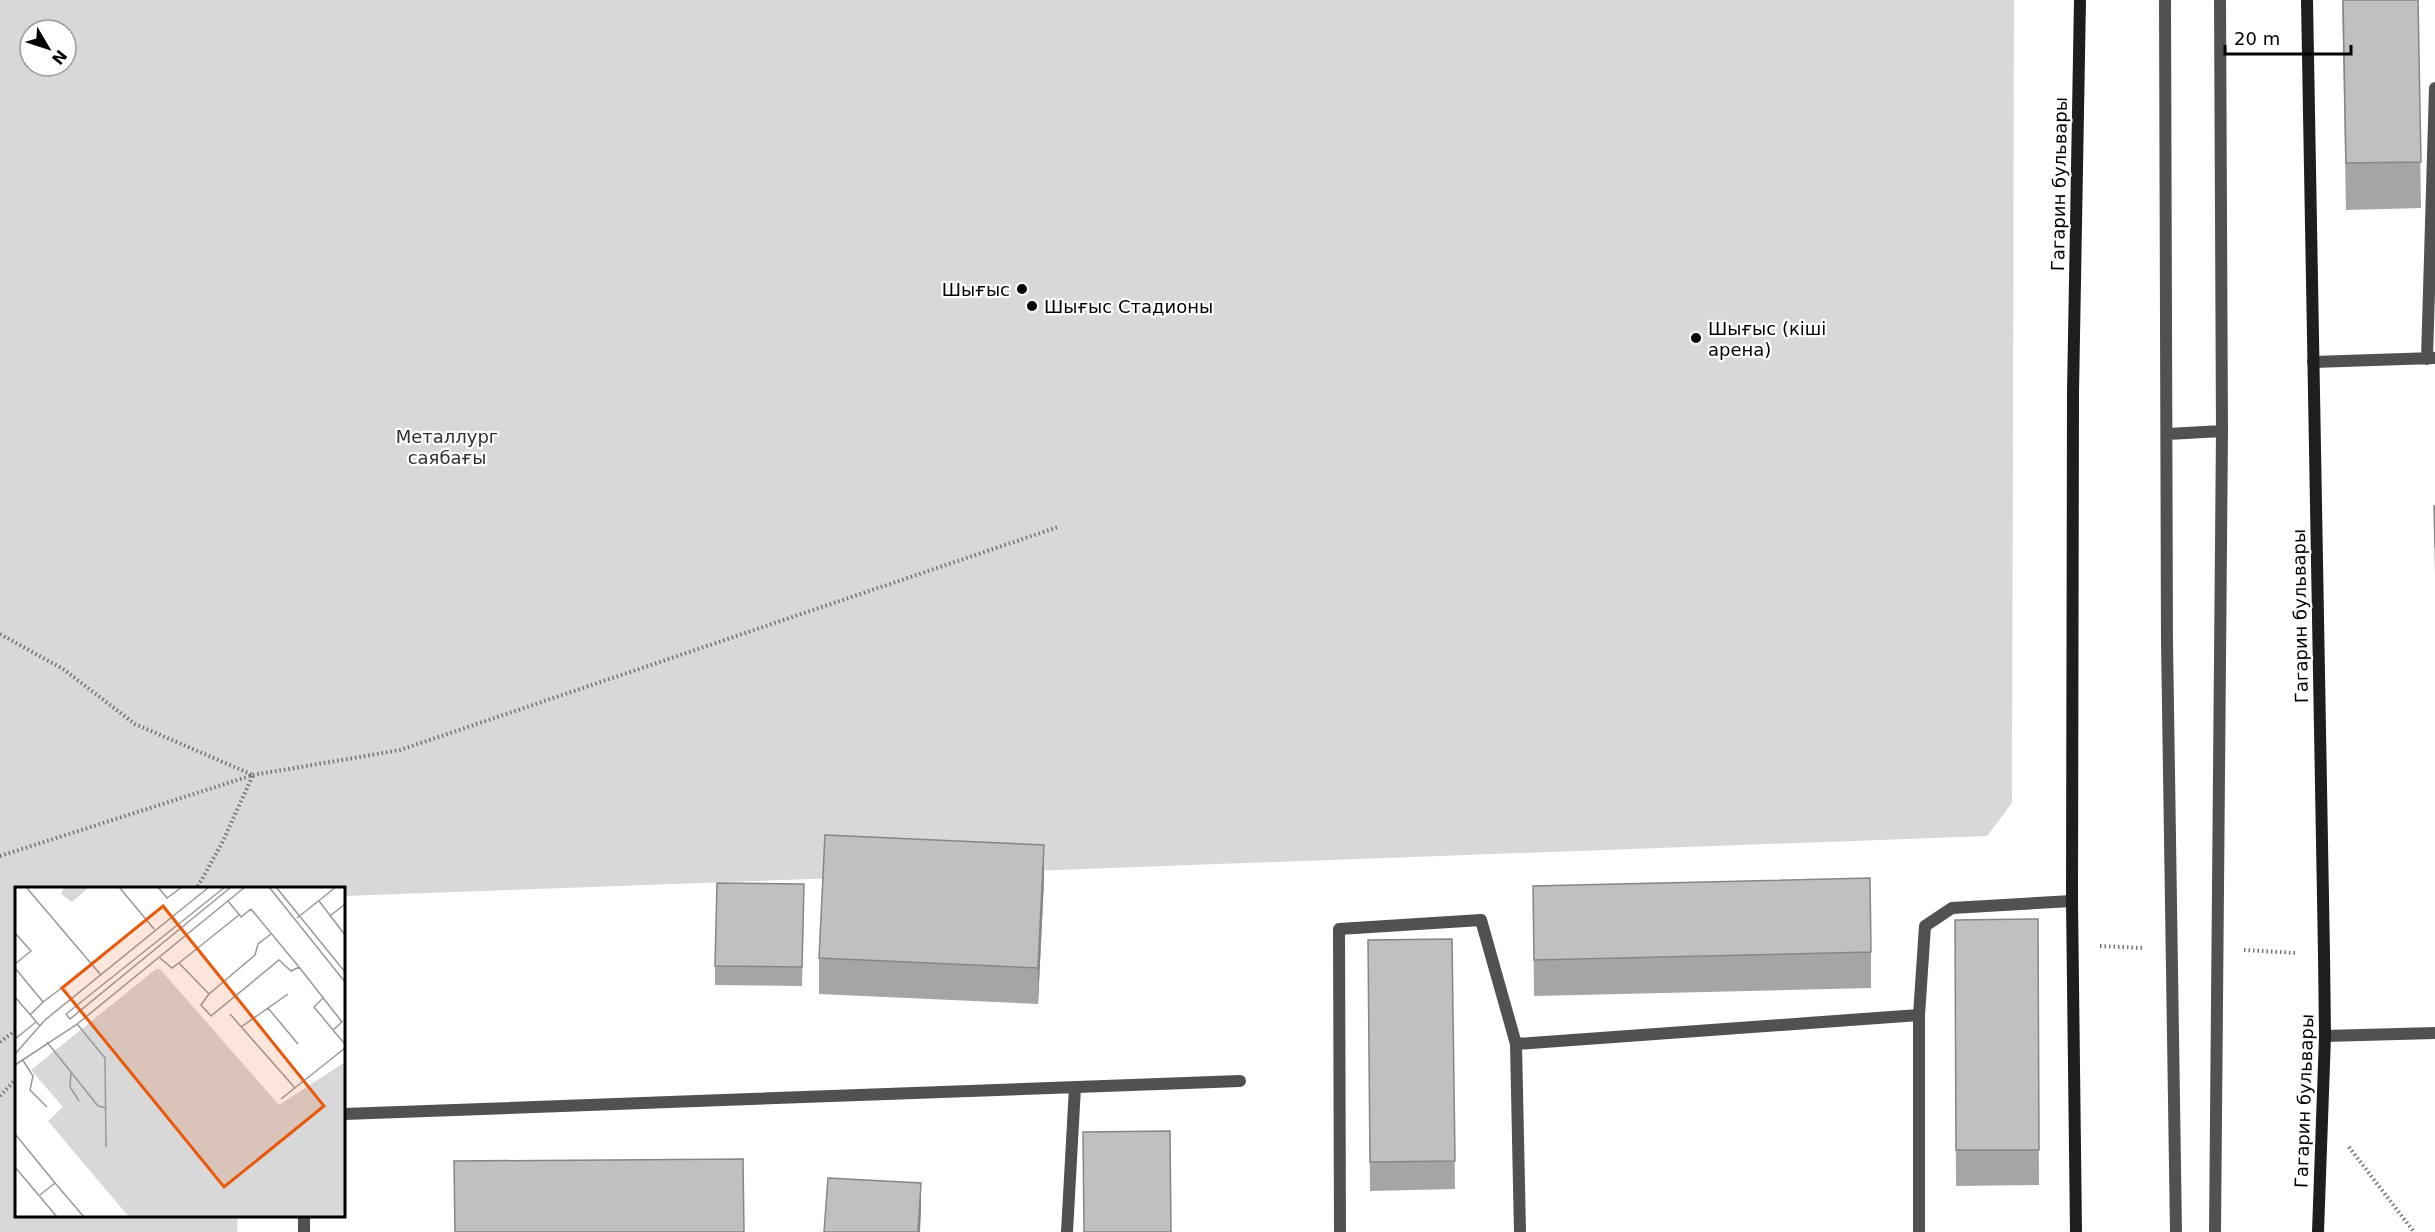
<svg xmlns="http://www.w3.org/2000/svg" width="2435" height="1232" font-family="'DejaVu Sans',sans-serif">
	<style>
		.park { fill: #d8d8d8; fill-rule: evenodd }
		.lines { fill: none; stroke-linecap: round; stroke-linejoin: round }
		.path { stroke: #737373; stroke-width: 4; stroke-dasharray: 1.5 3; stroke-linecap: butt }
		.service { stroke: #515151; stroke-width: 12 }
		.pedestrian { stroke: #515151; stroke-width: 12 }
		.minor { stroke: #515151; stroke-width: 12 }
		.secondary { stroke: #1e1e1e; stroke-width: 12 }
		.wall { fill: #a5a5a5 }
		.shaded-wall { fill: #868686 }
		.building { fill: #c0c0c0; stroke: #868686; stroke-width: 1.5 }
		.poi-dot { fill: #000; stroke: #fff; stroke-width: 2 }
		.labels { text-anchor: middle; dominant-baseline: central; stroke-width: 4.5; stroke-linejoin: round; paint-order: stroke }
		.street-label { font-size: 18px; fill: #000; stroke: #fff }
		.poi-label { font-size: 18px; fill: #000; stroke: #fff; text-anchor: start }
		.park-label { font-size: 18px; fill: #2f2f2f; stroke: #fff }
		.inset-road { fill: none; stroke: #999; stroke-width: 1.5 }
		.view { fill: #e8590c; fill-opacity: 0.15; stroke: #e8590c; stroke-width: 3 }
		.inset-edge { fill: none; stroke: #000; stroke-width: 3 }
	</style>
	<rect width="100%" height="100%" fill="#fff"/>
	<!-- park -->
	<path class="park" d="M0 0H2014L2012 803 1987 836 344 896V888H16V1216H238L237 1232H0ZM30 30H66V66H30Z"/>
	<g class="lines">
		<!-- path -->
		<path class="path" d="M0 634 63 669 135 724 253 775 222 843 197 888
			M0 856 253 775 400 750 1058 527
			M2100 946 2144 948
			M2244 950 2296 953
			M0 1042 16 1030
			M0 1096 16 1079
			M2349 1147 2414 1232"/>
		<!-- service -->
		<path class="service" d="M2427 359 2435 88
			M2313 362 2434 358
			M1919 1015 1925 926 1952 908 2072 901
			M2325 1036 2435 1033
			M1516 1044 1520 1232
			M344 1114 1240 1081
			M1067 1232 1075 1087
			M1340 1232 1339 929 1481 920 1516 1044 1919 1015V1232"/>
		<!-- pedestrian -->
		<path class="pedestrian" d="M2165 0 2167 641 2176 1232
			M2168 434 2222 431
			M2215 1232 2222 431 2220 0"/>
		<!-- minor -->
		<path class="minor" d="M304 1232V1216"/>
		<!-- secondary -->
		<path class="secondary" d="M2307 0 2324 954 2325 1036 2318 1232
			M2076 1232 2072 901 2073 393 2080 0"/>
	</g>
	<!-- wall -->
	<path class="wall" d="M2342 0H2418L2421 208 2346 210Z
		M2434 506H2435V575L2434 534Z
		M1044 880 1038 1004 819 994V958Z
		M1533 886 1871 952V988L1534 996Z
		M804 904 802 986 715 985V966Z
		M2038 919 2039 1185 1956 1186 1955 920Z
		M1452 939 1455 1189 1370 1191 1368 940Z"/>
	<!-- shaded-wall -->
	<path class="shaded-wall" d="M1044 845V880L1038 1004V968Z
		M921 1183V1211L920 1232H918Z"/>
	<!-- building -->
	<path class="building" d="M2343 0H2418L2421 162 2346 163Z
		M2434 506H2435V547Z
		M825 835 1044 845 1038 968 819 958Z
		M1870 878 1871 952 1534 960 1533 886Z
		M717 883 804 884 802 967 715 966Z
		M2038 919 2039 1150H1956L1955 920Z
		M1452 939 1455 1161 1370 1162 1368 940Z
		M1170 1131 1171 1232H1084L1083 1132Z
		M743 1159 744 1232H455L454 1161Z
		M828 1178 921 1183 918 1232H824Z"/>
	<!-- markers -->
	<g class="poi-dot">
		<circle cx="1022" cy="289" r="6"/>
		<circle cx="1032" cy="306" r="6"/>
		<circle cx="1696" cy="338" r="6"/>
	</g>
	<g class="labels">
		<!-- street labels -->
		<g class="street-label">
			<text transform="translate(2059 184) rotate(-89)">Гагарин бульвары</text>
			<text transform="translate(2300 616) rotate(-91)">Гагарин бульвары</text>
			<text transform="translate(2304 1101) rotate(-88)">Гагарин бульвары</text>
		</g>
		<!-- poi labels -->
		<g class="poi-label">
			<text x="1010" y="289" text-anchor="end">Шығыс</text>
			<text x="1044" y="306">Шығыс Стадионы</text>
			<text x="1708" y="328">Шығыс (кіші<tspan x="1708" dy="21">арена)</tspan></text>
		</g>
		<!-- park labels -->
		<g class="park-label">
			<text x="447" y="436">Металлург<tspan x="447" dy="21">саябағы</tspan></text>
		</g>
	</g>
	<!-- overview -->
	<g transform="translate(15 887)">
		<rect width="330" height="330" fill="#fff"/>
		<path d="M49 0H74L57 15 46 7ZM141 82H145L264 218 330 175V330H114L33 234 48 220 16 183Z" fill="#d8d8d8"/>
		<path class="inset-road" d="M11 0 85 87M104 0 139 42M143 0 152 11 167 0M210 0 51 127 55 132 216 0M254 0 330 95M261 0 330 85M213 14 226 30 236 22 284 80 327 135 318 143 330 157M304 14 330 48M224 28 164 76 194 107 186 118 196 129 264 73 276 84 284 80M315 29 330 17M282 31 321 0M0 46 16 64 0 77M145 71 157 81 164 76M0 81 28 115 77 78M194 107 240 68 243 57 256 47M0 110 25 139M308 111 299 120 318 143M253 121 283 157M215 127 280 201M15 128 28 115M62 137 90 171 91 260M226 140 273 107M0 152 21 135M32 155 83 219 92 221M0 167 30 133 194 0M7 172 18 189 15 203 32 220M0 178 61 138 230 0M56 185 55 200 64 214M266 212 330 161M0 247 40 296 25 308M0 280 42 330M40 296 69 330"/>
		<path class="view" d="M148 19 309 219 209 300 47 101Z"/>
		<rect width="330" height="330" class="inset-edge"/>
	</g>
	<!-- north arrow -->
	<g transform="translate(48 48) rotate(129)"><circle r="28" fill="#ffffff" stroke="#999999" stroke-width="1.5"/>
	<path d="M0-4.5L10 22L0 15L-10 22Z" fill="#000000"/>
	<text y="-9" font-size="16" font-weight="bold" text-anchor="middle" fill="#000000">N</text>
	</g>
	<!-- scale -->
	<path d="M2225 45v9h126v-9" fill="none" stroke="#000000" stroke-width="3"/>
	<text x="2234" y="45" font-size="18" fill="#000000" stroke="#ffffff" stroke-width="4.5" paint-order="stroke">20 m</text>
</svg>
